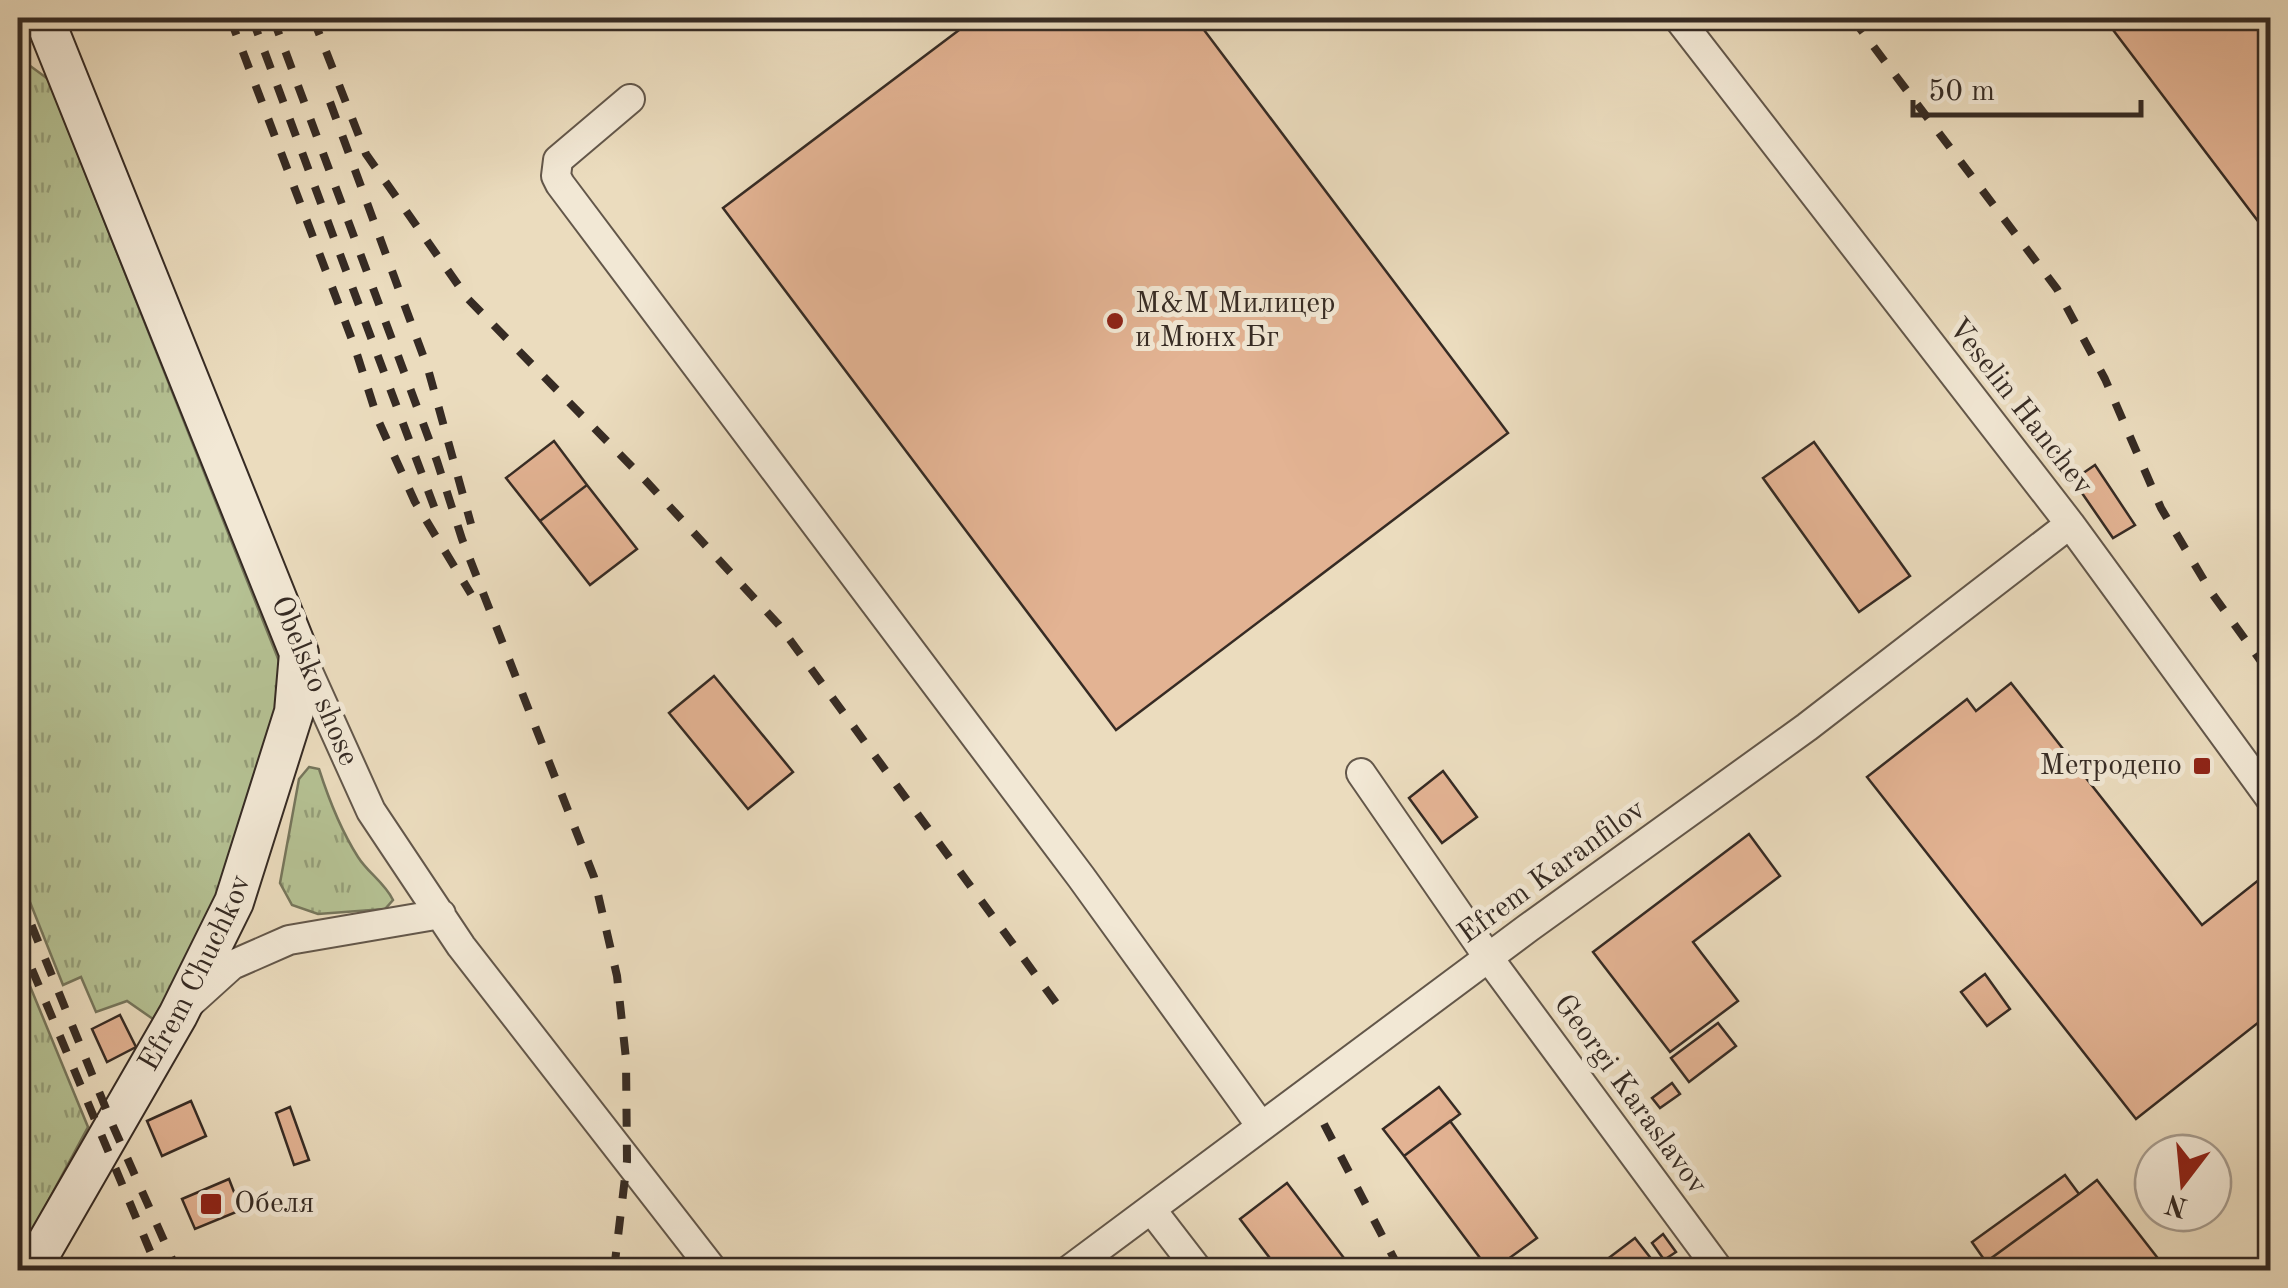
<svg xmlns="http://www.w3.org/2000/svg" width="2288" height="1288" font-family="'Old Standard TT',serif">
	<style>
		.grass { fill: url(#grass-tufts); stroke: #76765c; stroke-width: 2.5 }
		.building { fill: #e3b393; stroke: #362b24; stroke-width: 2.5 }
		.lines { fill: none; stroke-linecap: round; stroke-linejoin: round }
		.street-casing { stroke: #63574a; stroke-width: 32 }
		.secondary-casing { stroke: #362b24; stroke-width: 42 }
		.street { stroke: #f2e8d5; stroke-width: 28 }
		.secondary { stroke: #f2e8d5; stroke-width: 38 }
		.rail { stroke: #362b24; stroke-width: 8; stroke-dasharray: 18 18; stroke-linecap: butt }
		.poi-dot { fill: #8f2418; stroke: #f2e8d5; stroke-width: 4 }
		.labels { text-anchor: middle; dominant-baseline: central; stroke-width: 10; stroke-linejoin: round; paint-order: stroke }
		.poi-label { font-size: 30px; fill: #362b24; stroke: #f2e8d5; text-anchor: start }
		.street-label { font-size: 30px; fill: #362b24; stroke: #f2e8d5 }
	</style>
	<defs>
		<pattern id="grass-tufts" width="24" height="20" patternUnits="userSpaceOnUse" patternTransform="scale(2.5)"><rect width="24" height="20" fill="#b5c193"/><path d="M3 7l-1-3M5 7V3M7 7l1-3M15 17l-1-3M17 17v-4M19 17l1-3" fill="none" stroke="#949d78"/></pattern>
	</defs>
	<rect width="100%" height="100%" fill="#ebdcbe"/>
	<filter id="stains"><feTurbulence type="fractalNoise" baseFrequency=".002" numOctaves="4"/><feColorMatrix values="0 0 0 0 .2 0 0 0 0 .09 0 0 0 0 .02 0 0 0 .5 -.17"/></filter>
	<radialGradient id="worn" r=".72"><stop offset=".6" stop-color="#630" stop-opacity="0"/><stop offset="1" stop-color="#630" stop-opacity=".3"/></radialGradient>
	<!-- grass -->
	<path class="grass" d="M18 57 48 79 279 661 278 723 208 927 153 1019 127 1001 96 1012 81 977 63 985 18 872Z
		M309 767 319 769C329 800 340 829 358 857 368 873 384 882 393 900L385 909 318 914 292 905 280 883 299 779Z
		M18 957 88 1127 18 1257Z"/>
	<!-- building -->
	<path class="building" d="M975 18H1195L1508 433 1116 730 723 208Z
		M2104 18H2270V237Z
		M554 441 587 485 540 521 506 478Z
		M1814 442 1910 576 1859 612 1763 478Z
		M2095 465 2135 525 2113 538 2073 480Z
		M587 485 637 549 590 585 540 521Z
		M714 676 793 772 748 809 669 713Z
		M2011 683 2202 925 2270 871V1027L2264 1018 2136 1119 1867 777 1967 699 1976 711Z
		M1443 771 1477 817 1442 843 1409 798Z
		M1749 834 1780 876 1693 942 1738 1001 1670 1052 1593 952Z
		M1985 974 2010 1009 1987 1026 1961 992Z
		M120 1015 136 1047 107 1062 92 1029Z
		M1718 1023 1736 1046 1689 1082 1671 1058Z
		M1672 1083 1680 1094 1660 1108 1652 1098Z
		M1439 1087 1460 1114 1404 1156 1383 1129Z
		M191 1101 206 1136 162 1156 147 1121Z
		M290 1107 309 1160 294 1165 276 1113Z
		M1450 1121 1537 1238 1493 1270H1489L1404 1156Z
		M2065 1175 2079 1194 1986 1262 1972 1242Z
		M229 1179 241 1210 195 1229 182 1199Z
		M2097 1180 2167 1270H1975L2079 1194Z
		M1287 1183 1353 1270H1279L1240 1219Z
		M1663 1234 1676 1252 1664 1260 1652 1243Z
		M1635 1238 1660 1270H1593Z"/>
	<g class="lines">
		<!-- street casing -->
		<g class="street-casing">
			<path id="street" d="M1678 18 2070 524 2270 798
				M630 99 558 160 556 176 560 184 1081 877 1261 1126
				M301 656 371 811 461 946 713 1270
				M1361 773 1488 957 1719 1270
				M190 1003 232 965 289 940 441 914
				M1151 1209 1198 1270
				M1069 1270 1528 928 1807 727 2070 524"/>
		</g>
		<!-- secondary casing -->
		<g class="secondary-casing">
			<g id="secondary">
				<path id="s1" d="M31 1270 178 1015 234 902 294 712 299 653 44 18"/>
			</g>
		</g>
		<!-- street -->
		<use href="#street" class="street"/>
		<!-- secondary -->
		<use href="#secondary" class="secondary"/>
		<!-- rail -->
		<path class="rail" d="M230 18 354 345 378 420 415 502 471 594
			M252 18 439 520
			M273 18 437 461 462 539 594 877 617 976 626 1059 627 1161 614 1270
			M313 18 366 154 468 299 646 481 779 625 1065 1015
			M1817 18 1824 26
			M1852 18 2057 289 2105 379 2161 508 2211 592 2270 674
			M330 102 428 369 471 524
			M18 892 113 1126 177 1270
			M18 936 158 1270
			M1324 1124 1400 1270"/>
	</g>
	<!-- markers -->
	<g class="poi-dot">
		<circle cx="1115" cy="321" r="10"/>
		<rect x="2192" y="756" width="20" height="20" rx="5"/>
		<rect x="199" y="1192" width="24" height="24" rx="5"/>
	</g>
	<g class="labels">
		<!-- poi labels -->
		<g class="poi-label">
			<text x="1135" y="304">М&amp;M Mилицер<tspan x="1135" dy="34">и Мюнх Бг</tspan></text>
			<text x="2182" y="766" text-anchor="end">Метродепо</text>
			<text x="234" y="1204">Обеля</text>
		</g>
		<!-- street labels -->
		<g class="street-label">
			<text transform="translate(2020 407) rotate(52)">Veselin Hanchev</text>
			<text transform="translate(314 681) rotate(67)">Obelsko shose</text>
			<text transform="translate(1552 872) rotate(-36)">Efrem Karanfilov</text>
			<text stroke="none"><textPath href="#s1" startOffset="340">Efrem Chuchkov</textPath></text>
			<text transform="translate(1630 1095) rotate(54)">Georgi Karaslavov</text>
		</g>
	</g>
	<!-- margin -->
	<rect width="2288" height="1288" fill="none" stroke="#ebdcbe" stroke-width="60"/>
	<rect x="20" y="20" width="2248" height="1248" fill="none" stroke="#362b24" stroke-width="5"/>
	<rect x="30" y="30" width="2228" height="1228" fill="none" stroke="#362b24" stroke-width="2.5"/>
	<!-- north arrow -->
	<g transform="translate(2183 1183) rotate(196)"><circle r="48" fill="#f2e8d5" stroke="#a79c8e" stroke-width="2.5"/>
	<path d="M0-8L18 38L0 25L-18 38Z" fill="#8f2418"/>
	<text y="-15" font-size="28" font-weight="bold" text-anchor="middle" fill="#362b24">N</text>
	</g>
	<!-- scale -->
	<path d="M1913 100v15h228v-15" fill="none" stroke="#362b24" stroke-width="5"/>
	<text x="1928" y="100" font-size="30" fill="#362b24" stroke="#f2e8d5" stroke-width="8" paint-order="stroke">50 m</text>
	<rect width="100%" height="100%" filter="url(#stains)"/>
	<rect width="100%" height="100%" fill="url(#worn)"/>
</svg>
